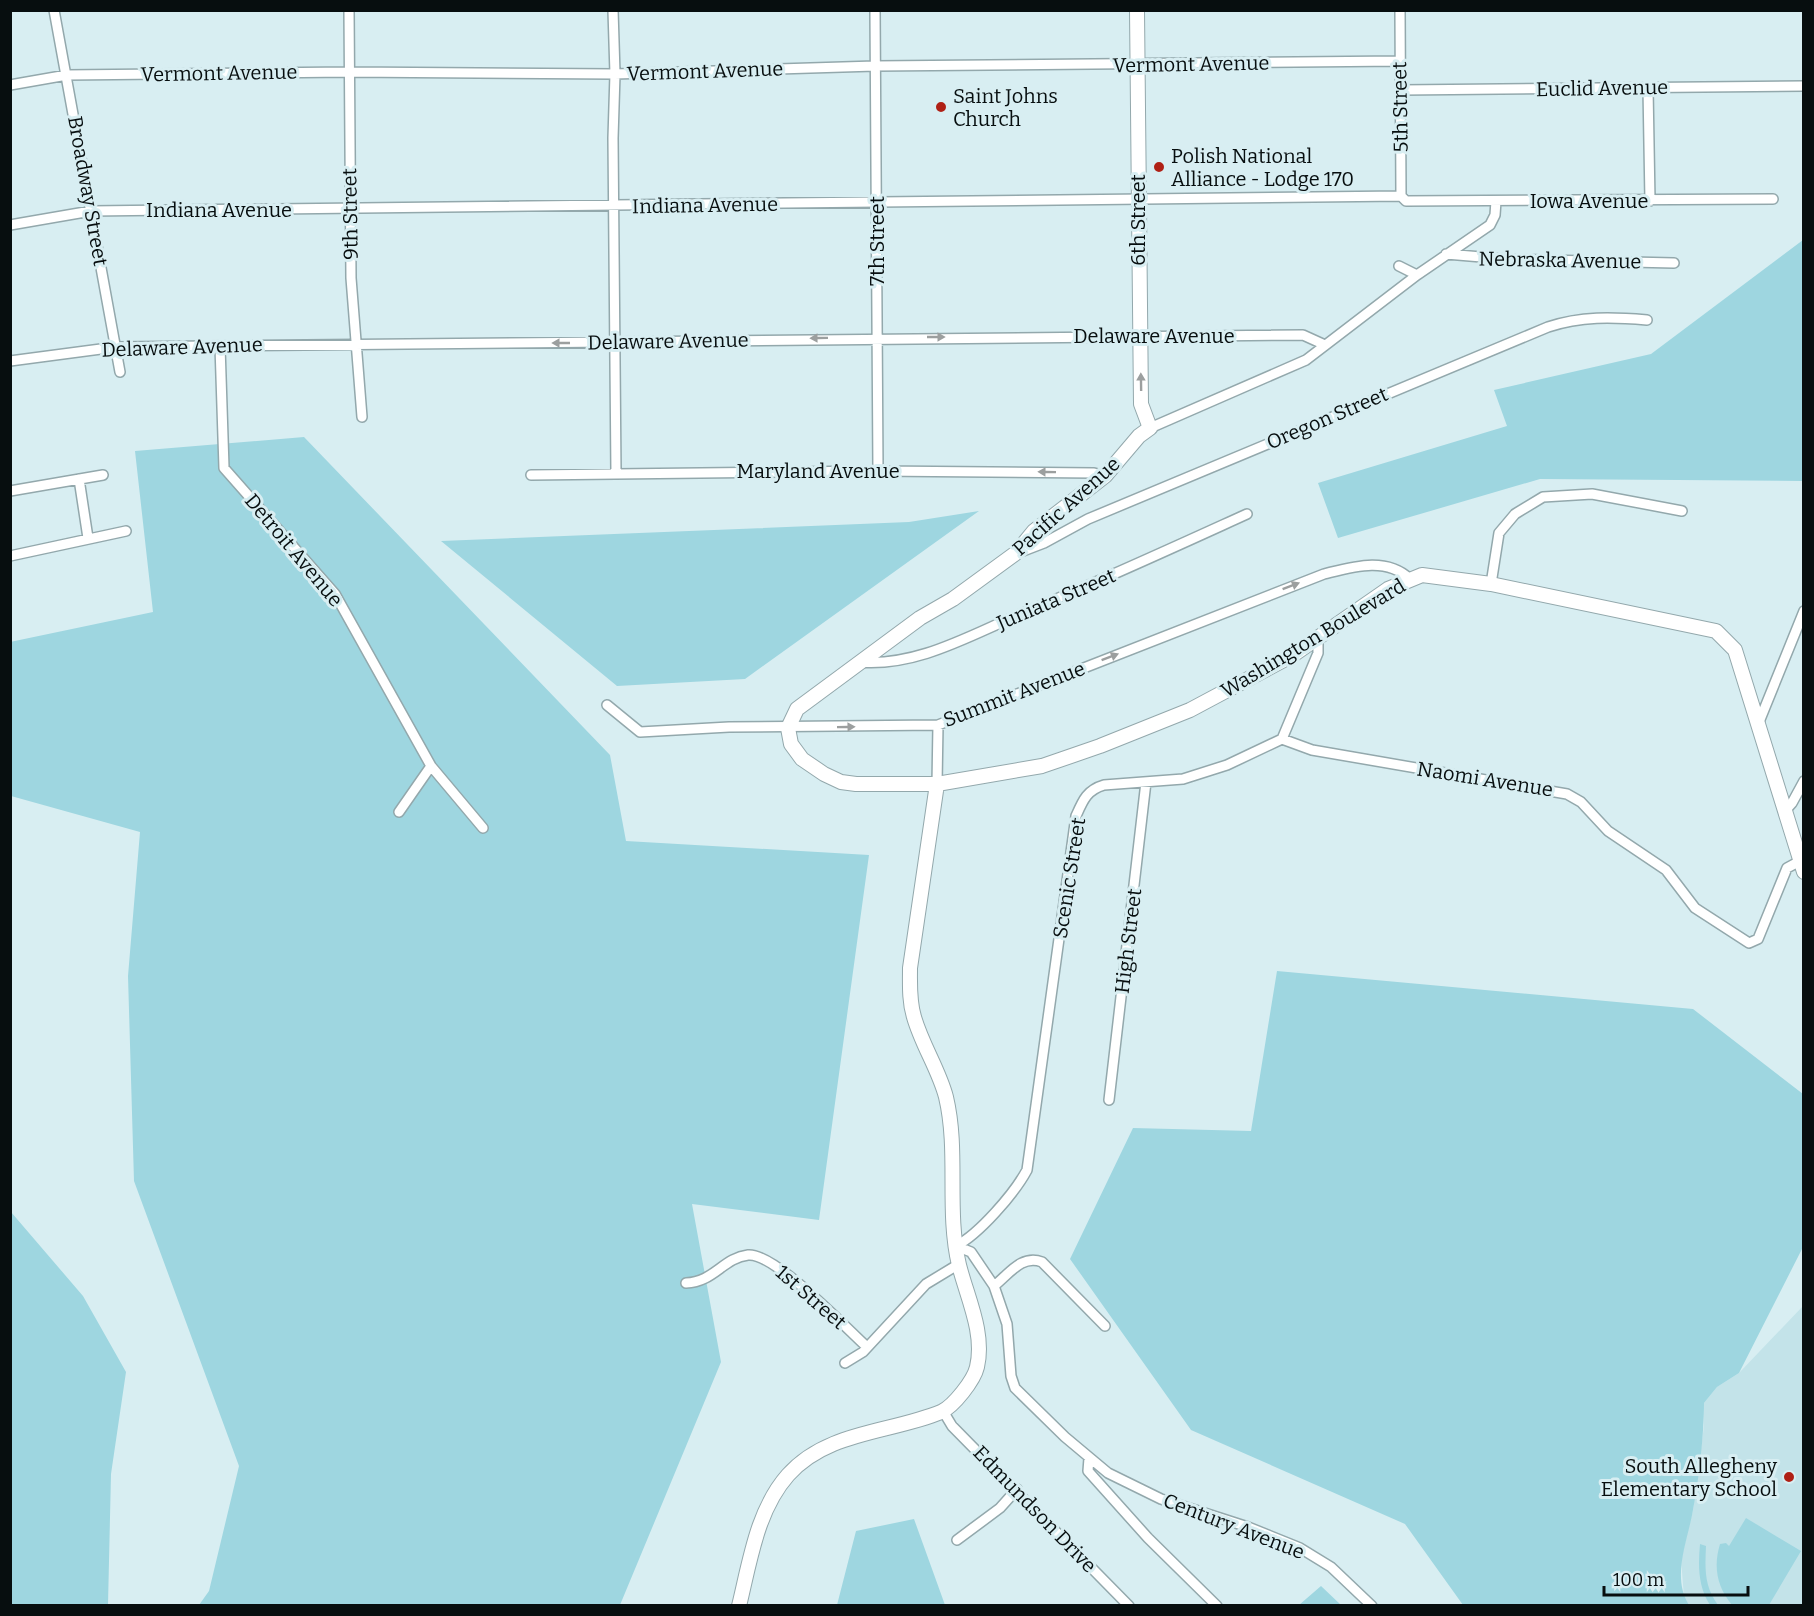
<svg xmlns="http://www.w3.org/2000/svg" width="1814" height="1616" font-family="Bitter,serif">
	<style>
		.built { fill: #c3e3e9 }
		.green { fill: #9ed6e0 }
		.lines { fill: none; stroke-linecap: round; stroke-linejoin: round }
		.street-casing { stroke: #93a8ac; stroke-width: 12 }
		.secondary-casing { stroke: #93a8ac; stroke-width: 16 }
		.street { stroke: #fff; stroke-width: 9 }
		.secondary { stroke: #fff; stroke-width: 14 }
		.oneway { fill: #9c9f9f }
		.poi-dot { fill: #af2015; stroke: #d8eef2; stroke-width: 2 }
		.labels { text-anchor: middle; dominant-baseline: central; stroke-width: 6; stroke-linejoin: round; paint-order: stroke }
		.street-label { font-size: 20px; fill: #070e0f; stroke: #d8eef2 }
		.poi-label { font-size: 20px; fill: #070e0f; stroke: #d8eef2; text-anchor: start }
	</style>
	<rect width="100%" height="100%" fill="#d8eef2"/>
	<!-- built -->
	<path class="built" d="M1803 1306V1605H1689L1684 1597 1681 1559 1693 1510 1704 1426V1403L1717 1387 1739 1373Z"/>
	<!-- green -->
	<path class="green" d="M1803 240V481L1540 479 1338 538 1318 483 1507 426 1494 390 1651 354Z
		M304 437 610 755 626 841 869 855 819 1220 692 1204 721 1362 620 1605H199L209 1591 239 1466 134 1181 128 976 140 832 11 796 10 642 153 612 135 451Z
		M979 511 745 679 617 686 441 541 909 522Z
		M1277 971 1693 1009 1803 1094V1247L1739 1373 1717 1387 1704 1403C1704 1434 1699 1479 1693 1510 1688 1540 1671 1577 1689 1605H1463L1405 1524 1191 1430 1070 1259 1133 1128 1251 1131Z
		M11 1212 83 1296 126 1372 111 1474 108 1605H11Z
		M1746 1518 1801 1551 1769 1605H1732C1717 1587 1713 1567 1720 1544L1726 1543 1729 1546Z
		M914 1519 945 1605H837L856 1531Z
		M1700 1544 1706 1546C1705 1569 1704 1586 1718 1605H1710C1698 1586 1698 1566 1700 1544Z
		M1321 1586 1341 1605H1299Z"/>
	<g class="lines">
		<!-- street casing -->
		<g class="street-casing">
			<path id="street" d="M54 10 120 372
				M349 10 351 278 362 417
				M613 10 615 74 613 138 616 473
				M875 10 878 471
				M1400 10 1401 196 1406 201 1773 199
				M10 85 67 75 349 72 615 74 875 66 1400 61
				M1648 88 1650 201
				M1401 90 1804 86
				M10 225 91 211 1401 196
				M1446 254 1505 259 1674 263
				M1399 266 1417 275
				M220 346 224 468 335 594 431 766 483 828
				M10 361 116 347 1303 335 1325 345
				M1150 428 1306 360 1417 275 1490 225 1495 215 1496 201
				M531 475 878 471 1094 473 1105 476
				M79 479 88 538
				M10 491 103 475
				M1018 553 1044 543 1088 519 1548 327C1581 316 1612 317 1647 320
				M10 556 126 531
				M1491 584 1499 533 1515 514 1543 497 1592 494 1682 511
				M859 662C915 667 967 637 1016 616 1094 584 1170 549 1247 514
				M607 705 640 732 729 727 938 725 1324 574C1352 567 1386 556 1410 579
				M1759 722 1804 611
				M1282 739 1312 750 1567 794 1581 802 1608 831 1666 870 1695 908 1749 943 1758 939 1787 868 1800 861
				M937 784 938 725
				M399 812 431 766
				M1784 812 1792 803 1804 781
				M1109 1100 1146 782
				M956 1246C979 1234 1014 1194 1027 1170L1076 816C1083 800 1087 790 1104 785L1183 779 1227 765 1282 739 1318 653V638
				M956 1246 971 1252 994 1286 1007 1324 1011 1376 1015 1388 1065 1437 1108 1473 1161 1499 1248 1527 1300 1548 1331 1567 1372 1606
				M686 1283C714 1282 723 1258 748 1255 774 1252 846 1328 867 1347
				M994 1286C1009 1274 1022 1254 1042 1262L1105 1326
				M845 1363 863 1352 926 1284 959 1264
				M943 1411 952 1426 1129 1606
				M1089 1458 1088 1471 1148 1538 1217 1606
				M957 1540 1000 1508 1017 1489"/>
		</g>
		<!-- secondary casing -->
		<g class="secondary-casing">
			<path id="secondary" d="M1137 10 1141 404 1150 428 1139 436 1105 476 1034 531 1016 553 953 599 920 618 797 709 788 728 791 744 802 759 824 774 841 782 856 784H937L1042 766 1100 746 1190 710 1293 655 1388 589 1422 575 1491 584 1716 631 1735 650 1804 872
				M739 1606C750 1561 757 1510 788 1475 827 1431 890 1433 941 1412 954 1406 974 1380 977 1367 985 1333 967 1297 959 1265 946 1210 959 1152 946 1097 939 1070 922 1045 914 1017 909 1001 910 984 910 968L937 784"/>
		</g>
		<!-- street -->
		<use href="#street" class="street"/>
		<!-- secondary -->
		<use href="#secondary" class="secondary"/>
	</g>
	<!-- one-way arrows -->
	<defs><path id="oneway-solid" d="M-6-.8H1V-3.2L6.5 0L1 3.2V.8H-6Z" transform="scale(1.5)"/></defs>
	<g class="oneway">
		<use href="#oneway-solid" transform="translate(936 337)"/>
		<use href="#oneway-solid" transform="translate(819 338) rotate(179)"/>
		<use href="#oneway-solid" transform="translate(561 343) rotate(180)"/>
		<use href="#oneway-solid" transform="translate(1141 382) rotate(-91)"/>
		<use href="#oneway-solid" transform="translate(1047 472) rotate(-179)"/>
		<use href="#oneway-solid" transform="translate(1291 586) rotate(-21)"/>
		<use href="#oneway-solid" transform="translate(1110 657) rotate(-21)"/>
		<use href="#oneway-solid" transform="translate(846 727) rotate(-1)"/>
	</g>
	<!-- markers -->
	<g class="poi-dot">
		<circle cx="941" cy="107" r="6"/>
		<circle cx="1159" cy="167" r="6"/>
		<circle cx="1789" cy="1477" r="6"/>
	</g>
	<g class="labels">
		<!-- street labels -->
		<g class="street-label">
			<text transform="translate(1191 64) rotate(-1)">Vermont Avenue</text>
			<text transform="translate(705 71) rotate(-2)">Vermont Avenue</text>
			<text transform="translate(219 73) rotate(-1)">Vermont Avenue</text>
			<text transform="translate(1602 88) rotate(-1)">Euclid Avenue</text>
			<text transform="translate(1400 107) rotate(-91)">5th Street</text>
			<text transform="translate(88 191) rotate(80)">Broadway Street</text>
			<text x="1589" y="201">Iowa Avenue</text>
			<text transform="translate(705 205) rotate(-1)">Indiana Avenue</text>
			<text x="219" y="210">Indiana Avenue</text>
			<text transform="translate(350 214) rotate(-91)">9th Street</text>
			<text transform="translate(1138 220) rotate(-90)">6th Street</text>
			<text transform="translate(877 241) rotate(-90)">7th Street</text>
			<text transform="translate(1560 260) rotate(1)">Nebraska Avenue</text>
			<text x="1154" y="336">Delaware Avenue</text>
			<text transform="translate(668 341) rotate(-1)">Delaware Avenue</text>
			<text transform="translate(182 347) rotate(-2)">Delaware Avenue</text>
			<text transform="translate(1327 418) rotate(-23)">Oregon Street</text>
			<text x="818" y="471">Maryland Avenue</text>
			<text transform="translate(1066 506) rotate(-42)">Pacific Avenue</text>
			<text transform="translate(294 550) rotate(50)">Detroit Avenue</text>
			<text transform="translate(1056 599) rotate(-23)">Juniata Street</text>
			<text transform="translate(1313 638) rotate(-31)">Washington Boulevard</text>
			<text transform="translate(1014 694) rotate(-21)">Summit Avenue</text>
			<text transform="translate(1485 779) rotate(9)">Naomi Avenue</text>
			<text transform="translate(1069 878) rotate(-81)">Scenic Street</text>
			<text transform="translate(1128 941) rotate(-83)">High Street</text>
			<text transform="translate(811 1297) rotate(41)">1st Street</text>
			<text transform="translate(1035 1509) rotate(46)">Edmundson Drive</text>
			<text transform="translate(1234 1526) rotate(21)">Century Avenue</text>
		</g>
		<!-- poi labels -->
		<g class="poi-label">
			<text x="953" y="96">Saint Johns<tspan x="953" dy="23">Church</tspan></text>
			<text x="1171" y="156">Polish National<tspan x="1171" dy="23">Alliance - Lodge 170</tspan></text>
			<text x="1777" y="1466" text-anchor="end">South Allegheny<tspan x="1777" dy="23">Elementary School</tspan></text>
		</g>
	</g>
	<!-- border -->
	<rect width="1814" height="1616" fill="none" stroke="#070e0f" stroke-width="24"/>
	<!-- scale -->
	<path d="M1604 1586v9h144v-9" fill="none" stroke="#070e0f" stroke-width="3"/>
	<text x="1613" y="1586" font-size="18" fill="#070e0f" stroke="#d8eef2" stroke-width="4.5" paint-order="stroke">100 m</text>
</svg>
